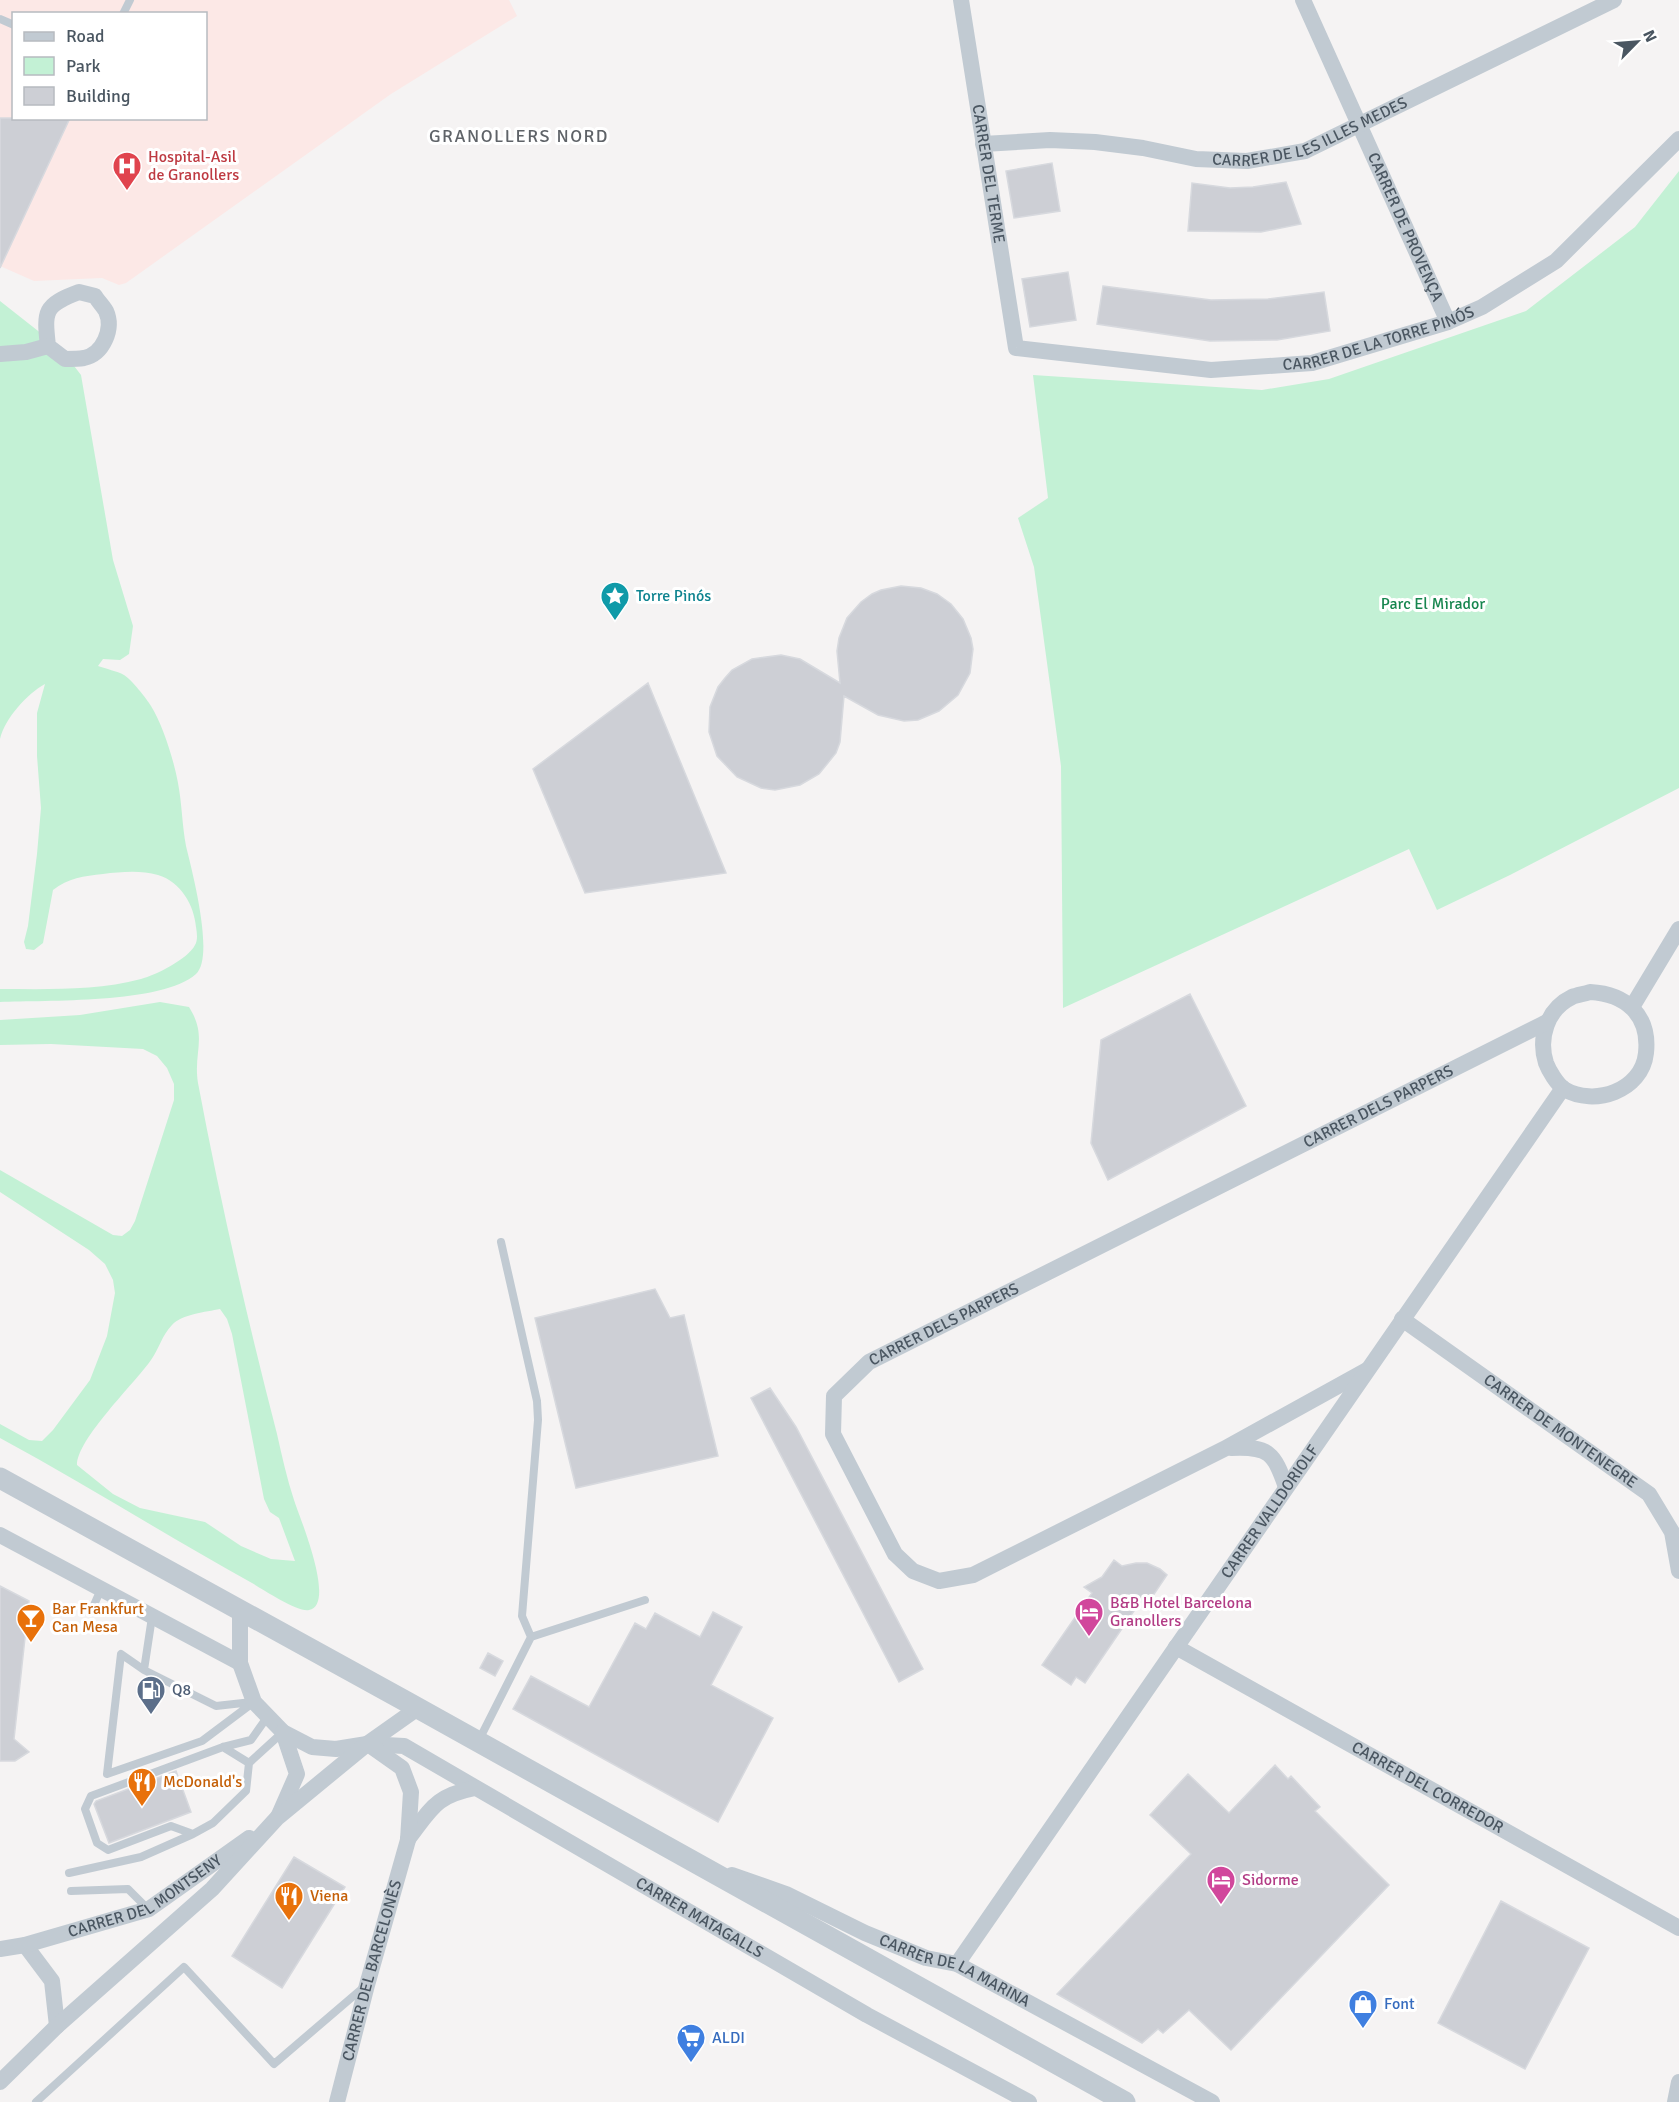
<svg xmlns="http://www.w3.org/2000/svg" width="1679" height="2102" font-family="Signika,sans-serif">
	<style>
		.medical { fill: #fce8e6; fill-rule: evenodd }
		.green { fill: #c3f1d5; fill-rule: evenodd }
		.building { fill: #cdcfd5; stroke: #d7d9de; stroke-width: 1.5 }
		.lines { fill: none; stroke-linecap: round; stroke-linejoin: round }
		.service { stroke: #c1cad2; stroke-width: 8 }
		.minor { stroke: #c1cad2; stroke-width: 16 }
		.tertiary { stroke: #c1cad2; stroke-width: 21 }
		.labels { text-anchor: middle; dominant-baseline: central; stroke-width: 6; stroke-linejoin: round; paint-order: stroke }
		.street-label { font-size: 16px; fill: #4a5661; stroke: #fff }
		.health-label { font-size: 16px; fill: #be3a42; stroke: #fff; text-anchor: start }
		.culture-label { font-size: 16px; fill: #0d838f; stroke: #fff; text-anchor: start }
		.park-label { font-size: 16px; fill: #17864f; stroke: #fff }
		.hotel-label { font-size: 16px; fill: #b23c85; stroke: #fff; text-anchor: start }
		.food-label { font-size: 16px; fill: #c56008; stroke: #fff; text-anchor: start }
		.service-label { font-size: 16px; fill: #4e5e75; stroke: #fff; text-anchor: start }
		.shop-label { font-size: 16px; fill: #366cbe; stroke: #fff; text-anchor: start }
		.neighbourhood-label { font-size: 18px; letter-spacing: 1.5px; fill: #5f6368; stroke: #fff }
	</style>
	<rect width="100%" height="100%" fill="#f5f3f3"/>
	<!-- medical -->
	<path class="medical" d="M0 0H509L517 16 391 94 126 283 119 285 102 278 34 281 0 266ZM14 14H206V118H14Z"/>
	<!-- green -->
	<path class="green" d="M1679 171V788L1510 875 1437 910 1409 849 1063 1008 1061 766 1034 567 1018 518 1048 498 1033 375 1262 390 1329 379 1526 311 1635 227Z
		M0 301 61 349 81 375 113 560 133 626 129 654 120 660 103 659 98 666C106 669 117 671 124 675 131 679 147 699 151 706 163 725 174 761 178 783 182 804 182 825 186 846 192 871 215 957 196 974 163 1004 45 1000 0 1002V989C46 989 96 991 141 979 156 975 188 959 195 945 198 940 197 933 196 927 194 905 181 882 158 875 140 870 121 872 103 874 84 876 68 878 53 890L43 943 34 950 26 949 24 942 28 926 37 854 41 808 37 756V713L45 684C27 694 5 718 0 739Z
		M160 1002 189 1007C208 1037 193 1052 198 1083 220 1200 247 1318 277 1434 282 1456 287 1479 294 1500 299 1516 337 1605 309 1610 299 1613 262 1589 252 1583 167 1536 85 1484 0 1438V1424L29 1440 42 1441 53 1430 90 1380 107 1336 115 1293 113 1280 105 1264 89 1250 0 1192V1170L113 1235 122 1236 130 1230 135 1221 174 1100V1084L167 1068 157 1056 143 1049 51 1044 0 1045V1020L80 1015ZM220 1309 227 1319 232 1334 264 1499 270 1512 279 1518 295 1561 271 1559 241 1546 205 1522 140 1508 113 1494 77 1465C77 1439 135 1383 151 1360 159 1349 162 1335 172 1325 182 1314 206 1312 220 1309Z"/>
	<!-- building -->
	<path class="building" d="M0 118H70L0 268Z
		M1052 163 1060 211 1014 218 1006 171Z
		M1286 182 1301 224 1261 232 1188 231 1192 183 1230 188 1253 187Z
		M1068 272 1076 320 1030 327 1022 279Z
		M1103 286 1211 300 1268 299 1324 292 1330 331 1277 340 1210 341 1097 324Z
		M901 586 921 588 937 594 951 604 963 619 971 638 973 649 970 673 958 695 939 711 918 720 904 721 878 715 844 696 840 742 836 753 819 774 800 785 775 790 761 788 737 777 717 756 709 732 710 707 718 687 725 678 732 670 752 659 781 655 800 659 840 683 837 651 839 638 847 618 861 602 872 594 881 590Z
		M648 683 726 873 585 893 533 769Z
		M1190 994 1246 1106 1108 1180 1091 1143 1101 1040Z
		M655 1289 670 1318 684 1315 718 1456 576 1488 535 1318Z
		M770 1388 796 1427 923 1669 899 1682 751 1398Z
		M1114 1560 1122 1566 1136 1563H1147L1160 1569 1167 1575 1144 1609 1138 1605 1085 1683 1076 1677 1071 1685 1042 1665 1092 1593 1084 1587 1102 1577Z
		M0 1586 29 1601 14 1739 29 1752 15 1761H0Z
		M713 1612 742 1627 711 1685 773 1718 718 1822 513 1709 531 1676 589 1707 635 1623 646 1629 655 1613 700 1637Z
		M488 1653 503 1661 495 1676 480 1668Z
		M1275 1765 1288 1779 1291 1776 1320 1807 1315 1811 1389 1885 1231 2050 1189 2010 1163 2033 1158 2029 1142 2043 1057 1994 1191 1854 1150 1815 1188 1774 1229 1813Z
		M176 1771 191 1812 109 1843 94 1804 96 1801Z
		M294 1857 345 1887 282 1988 232 1956Z
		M1501 1901 1589 1948 1525 2069 1438 2023Z"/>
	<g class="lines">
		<!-- service -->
		<path class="service" d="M123 14 130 0
			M0 19 14 25
			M501 1242 537 1401 538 1420 522 1616 531 1637
			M94 1605 101 1589
			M152 1617 144 1670 121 1654 107 1774 202 1741 254 1702
			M144 1670 216 1706 252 1702
			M268 1716 251 1740 223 1747 91 1796 85 1809 97 1843 108 1850 171 1826 193 1834 213 1823 246 1791 249 1763 283 1732
			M478 1742 531 1637 645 1600
			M223 1747 249 1763
			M69 1873 141 1857 193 1834
			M71 1891 128 1889 148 1909
			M36 2102 184 1967 274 2064 364 1987"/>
		<!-- minor -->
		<g class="minor">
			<path id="s1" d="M961 0 1016 348 1211 370 1312 363 1448 322 1482 307 1556 261 1679 139"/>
			<path id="s2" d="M1303 0 1448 322"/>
			<path id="s3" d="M983 144 1050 140 1095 142 1143 148 1196 159 1247 161 1305 151 1614 0"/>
			<path d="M79 292 95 296C98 301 103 306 106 311 114 329 103 354 84 358 78 359 71 359 65 359L48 346C44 311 44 305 79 292Z"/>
			<path d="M0 354 26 352 48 346"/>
			<path d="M1590 992C1626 994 1650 1015 1646 1053 1642 1091 1594 1107 1564 1089 1557 1084 1549 1071 1546 1063 1538 1038 1547 1009 1572 997 1577 995 1584 994 1590 992Z"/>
			<path d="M1632 1007 1679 929"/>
			<path id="s4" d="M1402 1319 1649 1494 1672 1532 1679 1571"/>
			<path id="s5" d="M1367 1370 1224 1449 973 1575 939 1581 913 1571 895 1554 833 1434 834 1396 869 1362 1547 1022"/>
			<path d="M1231 1448C1269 1446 1274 1453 1286 1487"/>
			<path d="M0 1535 240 1663"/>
			<path id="s6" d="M240 1611V1663L254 1702 283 1732 312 1747 336 1749 367 1744 404 1746 867 2015 1029 2102"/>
			<path id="s7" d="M1176 1647 1679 1928"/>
			<path d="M279 1815 297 1774 283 1732"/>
			<path d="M408 1839C432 1808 435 1796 475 1788"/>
			<path id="s8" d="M732 1875 786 1894 865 1933 926 1958 957 1964 1212 2102"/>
			<path d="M25 1945 52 1981 57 2026"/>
			<path id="s9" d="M0 1949 25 1945 149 1909 249 1838"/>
			<path id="s10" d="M957 1964 1563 1088"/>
			<path d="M0 2082 57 2026 212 1889 277 1818 367 1744 418 1708"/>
			<path id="s11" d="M337 2102 367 1985 408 1840 411 1792 402 1768 368 1744"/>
			<path d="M1675 2102 1679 2082"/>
		</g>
		<!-- tertiary -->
		<path class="tertiary" d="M0 1478 407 1702 1125 2102"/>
	</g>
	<!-- icons -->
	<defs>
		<g id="hospital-pin" transform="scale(1.5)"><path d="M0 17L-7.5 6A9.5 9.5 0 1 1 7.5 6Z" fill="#e0444e" stroke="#fff"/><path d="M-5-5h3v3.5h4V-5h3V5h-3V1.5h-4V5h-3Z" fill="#fff"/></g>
		<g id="sight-pin" transform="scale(1.5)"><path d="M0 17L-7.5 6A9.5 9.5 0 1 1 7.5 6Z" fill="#0f9aa8" stroke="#fff"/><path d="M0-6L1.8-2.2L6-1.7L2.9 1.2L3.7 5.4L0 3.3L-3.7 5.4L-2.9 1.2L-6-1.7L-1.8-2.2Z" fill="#fff"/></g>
		<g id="hotel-pin" transform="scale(1.5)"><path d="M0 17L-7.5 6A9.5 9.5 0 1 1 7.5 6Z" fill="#d1479c" stroke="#fff"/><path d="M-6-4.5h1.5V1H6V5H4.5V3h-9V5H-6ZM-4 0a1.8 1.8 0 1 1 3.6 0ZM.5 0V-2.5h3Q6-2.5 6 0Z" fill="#fff"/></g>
		<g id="bar-pin" transform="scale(1.5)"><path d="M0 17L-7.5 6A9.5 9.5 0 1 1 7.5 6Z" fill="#e8710a" stroke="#fff"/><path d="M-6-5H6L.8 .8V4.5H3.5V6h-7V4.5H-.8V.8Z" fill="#fff"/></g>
		<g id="fuel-pin" transform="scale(1.5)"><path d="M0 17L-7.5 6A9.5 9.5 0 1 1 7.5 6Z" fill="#5c6f8a" stroke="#fff"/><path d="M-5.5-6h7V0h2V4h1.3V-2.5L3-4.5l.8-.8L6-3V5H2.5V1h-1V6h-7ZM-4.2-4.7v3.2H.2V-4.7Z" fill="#fff"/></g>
		<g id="restaurant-pin" transform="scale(1.5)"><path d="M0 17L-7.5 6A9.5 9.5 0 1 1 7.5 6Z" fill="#e8710a" stroke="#fff"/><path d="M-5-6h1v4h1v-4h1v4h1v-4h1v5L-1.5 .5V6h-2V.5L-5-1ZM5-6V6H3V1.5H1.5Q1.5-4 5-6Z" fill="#fff"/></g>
		<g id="shop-pin" transform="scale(1.5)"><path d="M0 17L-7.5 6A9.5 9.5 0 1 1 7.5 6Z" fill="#3f7fe0" stroke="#fff"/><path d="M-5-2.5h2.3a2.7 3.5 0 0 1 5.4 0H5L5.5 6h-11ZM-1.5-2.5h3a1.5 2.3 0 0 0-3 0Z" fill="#fff"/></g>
		<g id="supermarket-pin" transform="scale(1.5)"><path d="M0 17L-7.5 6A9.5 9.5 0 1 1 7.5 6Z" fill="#3f7fe0" stroke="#fff"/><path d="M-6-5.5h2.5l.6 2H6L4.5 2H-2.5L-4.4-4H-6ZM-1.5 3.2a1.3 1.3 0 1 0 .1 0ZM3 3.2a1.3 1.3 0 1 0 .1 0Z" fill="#fff"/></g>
	</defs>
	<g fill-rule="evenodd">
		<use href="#hospital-pin" x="127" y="166"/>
		<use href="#sight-pin" x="615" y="596"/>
		<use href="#hotel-pin" x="1089" y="1612"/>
		<use href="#bar-pin" x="31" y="1618"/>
		<use href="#fuel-pin" x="151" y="1690"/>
		<use href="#restaurant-pin" x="142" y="1782"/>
		<use href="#hotel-pin" x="1221" y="1880"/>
		<use href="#restaurant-pin" x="289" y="1896"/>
		<use href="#shop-pin" x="1363" y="2004"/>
		<use href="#supermarket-pin" x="691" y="2038"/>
	</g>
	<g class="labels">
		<!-- street labels -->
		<g class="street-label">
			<text stroke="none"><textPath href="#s3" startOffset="334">CARRER DE LES ILLES MEDES</textPath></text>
			<text stroke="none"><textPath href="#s1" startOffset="176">CARRER DEL TERME</textPath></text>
			<text stroke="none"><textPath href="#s2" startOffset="249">CARRER DE PROVENÇA</textPath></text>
			<text stroke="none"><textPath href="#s1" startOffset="720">CARRER DE LA TORRE PINÓS</textPath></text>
			<text stroke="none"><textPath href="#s5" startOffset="1323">CARRER DELS PARPERS</textPath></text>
			<text stroke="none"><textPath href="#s5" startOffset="837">CARRER DELS PARPERS</textPath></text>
			<text stroke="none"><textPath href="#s4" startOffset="194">CARRER DE MONTENEGRE</textPath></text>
			<text stroke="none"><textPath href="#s10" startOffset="550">CARRER VALLDORIOLF</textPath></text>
			<text stroke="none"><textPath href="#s7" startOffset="288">CARRER DEL CORREDOR</textPath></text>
			<text stroke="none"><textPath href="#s9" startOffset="156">CARRER DEL MONTSENY</textPath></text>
			<text stroke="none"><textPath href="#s6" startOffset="602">CARRER MATAGALLS</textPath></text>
			<text stroke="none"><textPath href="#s11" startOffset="136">CARRER DEL BARCELONÈS</textPath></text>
			<text stroke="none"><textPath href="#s8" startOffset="243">CARRER DE LA MARINA</textPath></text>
		</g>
		<!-- health labels -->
		<g class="health-label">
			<text x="148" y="157">Hospital-Asil<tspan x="148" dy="18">de Granollers</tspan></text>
		</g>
		<!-- culture labels -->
		<g class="culture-label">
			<text x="636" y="596">Torre Pinós</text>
		</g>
		<!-- park labels -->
		<g class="park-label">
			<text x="1433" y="604">Parc El Mirador</text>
		</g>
		<!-- hotel labels -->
		<g class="hotel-label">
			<text x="1110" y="1603">B&amp;B Hotel Barcelona<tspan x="1110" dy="18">Granollers</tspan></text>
			<text x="1242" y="1880">Sidorme</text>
		</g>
		<!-- food labels -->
		<g class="food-label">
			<text x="52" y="1609">Bar Frankfurt<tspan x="52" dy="18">Can Mesa</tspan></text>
			<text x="163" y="1782">McDonald's</text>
			<text x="310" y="1896">Viena</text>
		</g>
		<!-- service labels -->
		<g class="service-label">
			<text x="172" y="1690">Q8</text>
		</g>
		<!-- shop labels -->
		<g class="shop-label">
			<text x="1384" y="2004">Font</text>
			<text x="712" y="2038">ALDI</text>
		</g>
		<!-- neighbourhood labels -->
		<g class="neighbourhood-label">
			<text x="519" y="136">GRANOLLERS NORD</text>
		</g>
	</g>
	<!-- legend -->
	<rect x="12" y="12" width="195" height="108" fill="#ffffff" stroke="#b7bbc0" stroke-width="1.5"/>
	<rect x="24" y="32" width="30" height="9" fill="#c1cad2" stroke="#b7bbc0" stroke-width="1.5"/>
	<text x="66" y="42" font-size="18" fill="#4a5661">Road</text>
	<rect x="24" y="57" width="30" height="18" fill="#c3f1d5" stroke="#b7bbc0" stroke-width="1.5"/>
	<text x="66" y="72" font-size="18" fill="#4a5661">Park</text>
	<rect x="24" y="87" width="30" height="18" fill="#cdcfd5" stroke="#b7bbc0" stroke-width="1.5"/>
	<text x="66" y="102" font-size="18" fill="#4a5661">Building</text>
	<!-- north arrow -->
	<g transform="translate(1637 42) rotate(65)" stroke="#ffffff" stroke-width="4.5" paint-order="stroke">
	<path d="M0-4.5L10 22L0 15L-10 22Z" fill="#4a5661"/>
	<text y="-9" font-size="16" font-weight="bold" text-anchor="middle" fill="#4a5661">N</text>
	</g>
</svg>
